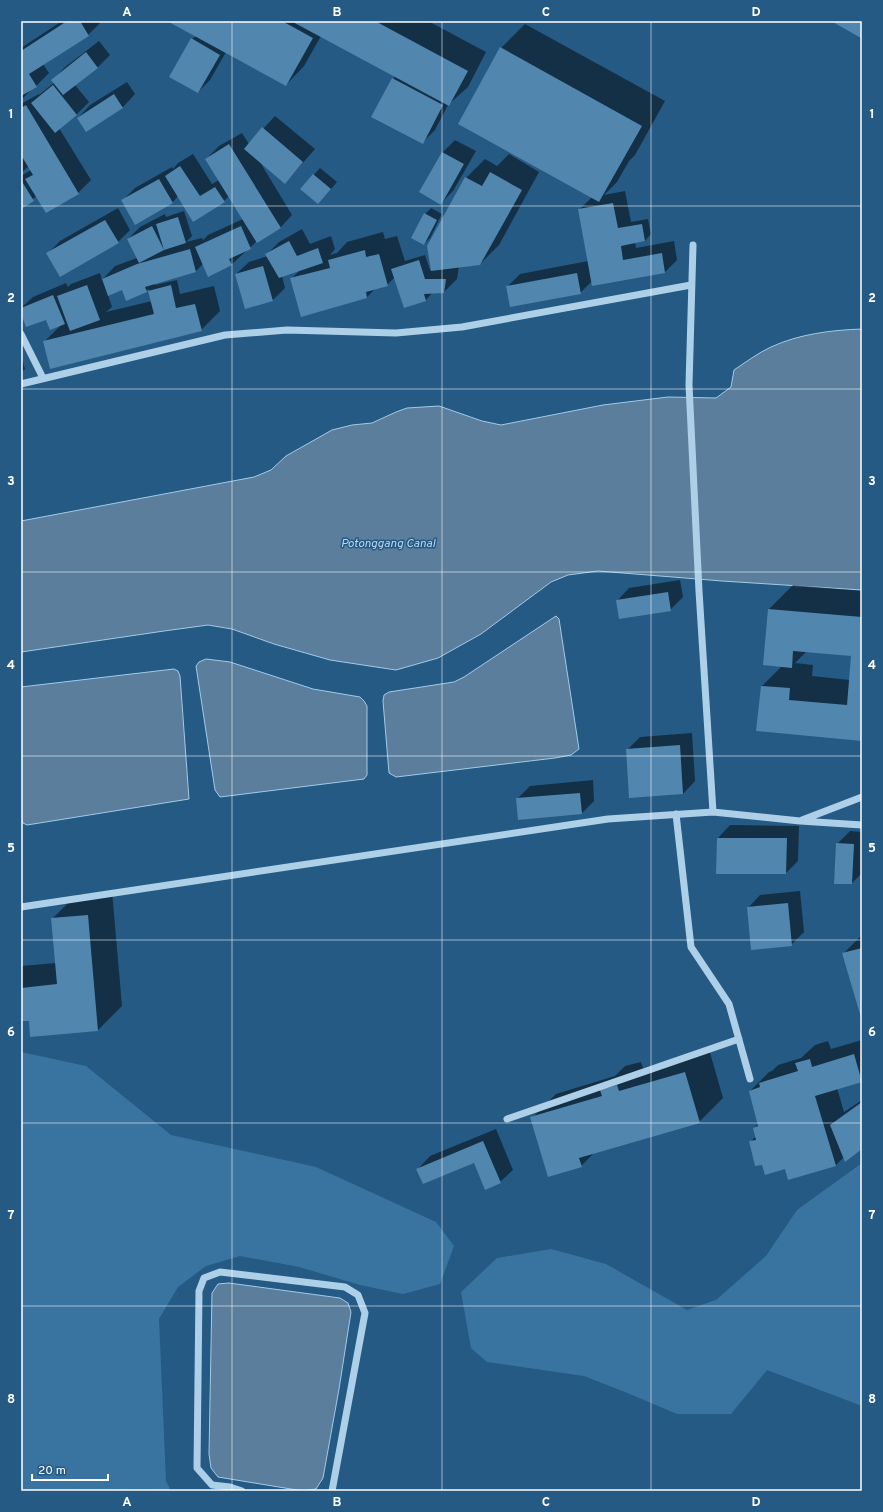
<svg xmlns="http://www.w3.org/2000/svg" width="883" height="1512" font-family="Overpass,sans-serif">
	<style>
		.green { fill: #3974a1 }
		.water { fill: #5a7e9b; stroke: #a2cbe8 }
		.shadow { fill: #0007; fill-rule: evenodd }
		.building { fill: #5186ae }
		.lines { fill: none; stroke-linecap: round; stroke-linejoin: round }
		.minor { stroke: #aecfe8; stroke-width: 7 }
		.grid { fill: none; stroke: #fff; stroke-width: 1; stroke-opacity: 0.55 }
		.labels { text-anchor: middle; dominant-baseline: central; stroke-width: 3; stroke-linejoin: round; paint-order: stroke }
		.water-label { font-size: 12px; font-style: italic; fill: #bad9ef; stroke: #255a84 }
		.neatline { fill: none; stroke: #fff; stroke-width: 1.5 }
		.grid-label { font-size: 13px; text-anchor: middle; font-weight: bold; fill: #fff }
	</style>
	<rect width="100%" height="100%" fill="#255a84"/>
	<!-- green -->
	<path class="green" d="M21 1052 86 1066 171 1135 316 1167 436 1222 454 1246 440 1284 403 1294 360 1285 299 1267 240 1256 206 1266 178 1287 159 1319 166 1481 171 1491H21Z
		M862 1163V1406L767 1370 731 1414H677L625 1392 584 1376 487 1362 471 1348 461 1292 497 1258 551 1249 606 1264 687 1310 716 1300 766 1256 797 1210Z"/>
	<!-- water -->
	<path class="water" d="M862 329V590L722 581 598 571 568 575 551 582 481 634 438 658 396 670 330 660 274 644 232 629 208 625 164 631 21 652V521L254 477 271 470 286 456 332 430 352 425 372 423 396 412 407 408 439 406 482 421 501 425 603 405 668 397 716 398 731 387 734 370C746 362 758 353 771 347 799 334 832 330 862 329Z
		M556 616 559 619 579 749 571 755 555 758 396 777 389 773 383 701 384 695 389 692 454 682 464 677Z
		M206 659 230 662 313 689 360 697 364 701 367 706V775L364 779 220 797 215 790 196 666 199 662Z
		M174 669 178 671 180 676 189 799 27 825 23 823 21 818V687Z
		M229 1283 340 1298 348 1303 351 1312 339 1389 323 1478 316 1489 303 1491 218 1477 211 1468 209 1454 212 1293 218 1284Z"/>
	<!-- shadow -->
	<path class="shadow" d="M62 21H100L101 22 88 35 43 64 49 73 36 86 29 90 30 91 21 100V48Z
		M169 21H428L486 52 468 87 448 105 435 130 422 143 393 79 395 76 321 36 304 66 286 85 226 52 210 80 198 92 192 39 196 36Z
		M525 24 665 101 635 155 629 161 617 182 604 195 625 191 631 222 648 219 651 234 645 241 635 242 636 248 674 241 677 260 665 272 592 281 580 293 507 287 520 274 588 261 579 210 592 197 501 48Z
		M99 41 110 55 98 67 75 85 89 102 76 115 59 128 91 180 78 193 37 196 21 207V176L31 170 29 166 21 173V104L39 94V95L55 82 53 80 65 67Z
		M127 82 135 94 123 107 86 131 78 118 90 105Z
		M275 116 315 149 285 183 260 162 292 215 280 228 257 241 231 265 203 264 196 271 154 283 155 285 177 280 180 294 214 286 220 311 201 330 44 342 62 324 21 311V308L33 297 66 283 68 287 71 284 100 273 102 280 115 266 137 258 128 239 140 227 165 214 166 217 184 211 192 236 186 242 202 238 203 240 208 235 243 219 229 196 224 201 178 196 172 203 123 200 135 188 172 167 173 169 178 163 193 154 212 184 219 180 206 159 219 146 242 133 249 144ZM123 289 127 299 149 289 152 301 106 312 112 307 108 295Z
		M455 140 476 151 453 191 441 203 421 192 443 152Z
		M509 154 539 172 499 245 480 264 459 266 457 279 444 292H433L426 300 395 277 387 285 376 288 367 297 291 279 300 270 282 276 285 288 273 300 236 274 249 262 268 256 267 254 279 242 302 229 310 244 331 236 335 249 330 255 337 253 347 242 383 232 385 239 397 236 405 261 425 255 430 270H432L466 178 485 159 497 166Z
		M320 168 337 182 324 197 301 189Z
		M118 208 130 230 118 242 48 253 60 241Z
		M431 208 442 214 430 238 424 244 425 214Z
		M21 355 25 369 21 372Z
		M680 580 683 597 670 610 617 601 629 588Z
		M793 585 862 591V740L762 686 782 666 769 609ZM807 651 852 655 850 680 812 676 813 665 795 663Z
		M692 733 695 781 683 794 627 750 640 737Z
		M593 780 594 801 582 813 517 799 530 786Z
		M730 825 799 826 798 861 786 873H717L718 838Z
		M850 831 862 832V873L852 883 837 844Z
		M112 891 122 1006 98 1030 31 1036 30 1020H21V966L56 963 52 919 76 895Z
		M800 891 804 932 791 945 748 908 760 895Z
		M862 935V1018L844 953Z
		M862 1040V1081L837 1088 844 1112 862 1100V1148L844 1157 836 1165 789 1179 785 1167 763 1164 750 1142 756 1136 754 1128 758 1124 750 1091 769 1072 772 1071 778 1065 801 1058 815 1045 828 1041 831 1049Z
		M709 1049 723 1098 699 1122 594 1153 581 1166 532 1118 556 1094 615 1076 625 1066 641 1062 643 1068Z
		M496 1129 513 1170 500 1182 475 1162 418 1169 430 1156Z"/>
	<!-- building -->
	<path class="building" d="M67 21H80L89 36 29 74 37 87 21 96V51Z
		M167 21H282L313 38 286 86Z
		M291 21H375L468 71 449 106Z
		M831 21H862V36L861 38Z
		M191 38 220 55 198 93 169 77Z
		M500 47 642 126 599 202 458 124Z
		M86 52 98 68 63 95 51 80Z
		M392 78 443 105 423 144 371 117Z
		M53 85 77 115 55 133 31 103Z
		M114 94 123 108 86 132 77 118Z
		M26 105 79 194 46 213 25 179 33 175 21 155V108Z
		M262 127 303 162 285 184 244 149Z
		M229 144 281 228 257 243 205 159Z
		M442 152 464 164 441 205 419 192Z
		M180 166 200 196 215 187 225 202 193 222 165 176Z
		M490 172 522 190 480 265 431 271 427 246 465 177 482 186Z
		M313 174 331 189 318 204 300 189Z
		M159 179 173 203 135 225 121 200Z
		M21 180 34 201 21 209Z
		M613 203 618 228 642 224 645 241 621 246 623 260 662 253 665 273 592 286 578 209Z
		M424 213 437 220 424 245 411 238Z
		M178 217 186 243 164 250 156 224Z
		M105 220 119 243 60 277 46 253Z
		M152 226 164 250 139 263 127 239Z
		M241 226 251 249 229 259 232 265 208 277 195 247Z
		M289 241 297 256 318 248 323 263 279 278 265 254Z
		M190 249 196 272 145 287 147 292 126 301 122 290 108 296 102 279 137 264Z
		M365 250 366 257 379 254 388 286 366 292 367 298 301 317 290 278 330 268 328 260Z
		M419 260 425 279H446L444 293 424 294 426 301 404 308 391 269Z
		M263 266 273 301 245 309 235 274Z
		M577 273 581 294 510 307 506 286Z
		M87 285 100 320 70 331 57 296Z
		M171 285 176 308 195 304 202 331 50 369 43 341 154 314 148 291Z
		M53 295 65 324 50 330 46 320 26 327 21 314V308Z
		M668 592 671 611 619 619 616 600Z
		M768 609 862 617V741L756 731 761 686 790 688 789 700 847 705 851 656 793 651 792 668 763 665Z
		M680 745 683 794 629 798 626 749Z
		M580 793 582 814 518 820 516 798Z
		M717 838H787L786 874H716Z
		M836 843 854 844 852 884H834Z
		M788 903 792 946 751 950 747 907Z
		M88 915 98 1031 30 1037 29 1021H21V988L57 984 51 918Z
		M862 948V1021L842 953Z
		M854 1054 862 1082 815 1096 836 1166 788 1180 785 1169 765 1175 762 1165 755 1166 749 1141 756 1140 753 1128 758 1126 749 1091 760 1087 759 1083 798 1071 795 1063 810 1059 812 1067Z
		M685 1072 700 1123 579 1158 582 1167 548 1177 530 1117 602 1096 600 1090 617 1085 619 1091Z
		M862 1102V1149L845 1162 830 1125Z
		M483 1141 501 1183 485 1190 474 1163 423 1184 416 1169Z"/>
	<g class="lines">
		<!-- minor -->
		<path class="minor" d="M693 245 689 385 699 591 713 812
			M21 334 43 378
			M21 384 225 335 287 330 396 333 462 327 691 285
			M676 814 691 947 729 1004 750 1079
			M802 820 862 797
			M21 907 608 819 713 812 800 821 862 825
			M507 1119 739 1039
			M242 1491 230 1487 212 1485 197 1468 199 1291 204 1278 220 1272 345 1287 358 1295 365 1313 332 1491"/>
	</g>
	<!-- grid -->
	<path class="grid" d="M232 21V1491M442 21V1491M651 21V1491M21 206H862M21 389H862M21 572H862M21 756H862M21 940H862M21 1123H862M21 1306H862"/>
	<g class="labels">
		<!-- water labels -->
		<g class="water-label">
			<text x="388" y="544">Potonggang Canal</text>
		</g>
	</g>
	<!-- border -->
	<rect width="883" height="1512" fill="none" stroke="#255a84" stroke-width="44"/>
	<!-- scale -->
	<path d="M32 1474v6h76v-6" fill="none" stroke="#ffffff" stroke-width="2"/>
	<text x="38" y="1474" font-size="12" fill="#ffffff" stroke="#255a84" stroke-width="3" paint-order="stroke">20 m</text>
	<rect x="22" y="22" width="839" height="1468" class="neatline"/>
	<g class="grid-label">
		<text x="127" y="16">A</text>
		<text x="337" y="16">B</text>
		<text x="546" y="16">C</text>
		<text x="756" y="16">D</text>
		<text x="11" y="118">1</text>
		<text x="872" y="118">1</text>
		<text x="11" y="302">2</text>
		<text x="872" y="302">2</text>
		<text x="11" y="485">3</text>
		<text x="872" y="485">3</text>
		<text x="11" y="669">4</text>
		<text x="872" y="669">4</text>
		<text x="11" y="852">5</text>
		<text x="872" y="852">5</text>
		<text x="11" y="1036">6</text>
		<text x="872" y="1036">6</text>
		<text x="11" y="1219">7</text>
		<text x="872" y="1219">7</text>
		<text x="11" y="1403">8</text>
		<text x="872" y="1403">8</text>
		<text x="127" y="1506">A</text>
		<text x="337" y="1506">B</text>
		<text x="546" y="1506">C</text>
		<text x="756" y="1506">D</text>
	</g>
</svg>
